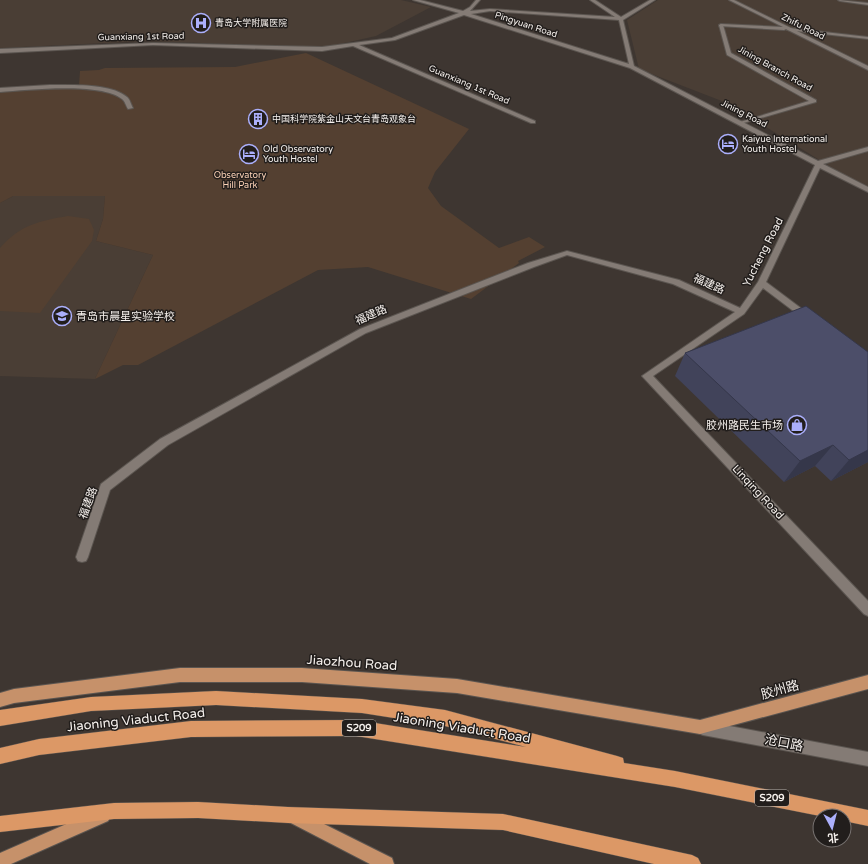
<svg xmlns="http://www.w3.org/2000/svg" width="868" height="864" font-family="'Varela Round','Noto Sans SC',sans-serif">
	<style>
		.built { fill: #4a3e35 }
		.green { fill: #544031 }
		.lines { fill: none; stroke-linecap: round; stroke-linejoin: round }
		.pedestrian-casing { stroke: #5b5550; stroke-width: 2 }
		.minor-casing { stroke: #5b5550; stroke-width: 2 }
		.secondary-casing { stroke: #5b5550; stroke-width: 2 }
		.primary-casing { stroke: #5b5550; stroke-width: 2 }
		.trunk-casing { stroke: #5b5550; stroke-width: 1 }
		.pedestrian { fill: #847b75; fill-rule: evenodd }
		.minor { fill: #847b75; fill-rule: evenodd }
		.secondary { fill: #847b75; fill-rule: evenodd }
		.primary { fill: #c6916a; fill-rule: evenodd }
		.trunk { fill: #dc9866; fill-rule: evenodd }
		.wall { fill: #41435a }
		.shaded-wall { fill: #35374a }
		.building { fill: #4c4e69; stroke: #35374a }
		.labels { text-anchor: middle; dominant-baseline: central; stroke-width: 3; stroke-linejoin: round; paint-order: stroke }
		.far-poi-label { font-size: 9px; fill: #f6f1ed; stroke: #221e1c; text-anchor: start }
		.far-street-label { font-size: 9px; fill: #f6f1ed; stroke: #221e1c }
		.far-park-label { font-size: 9px; fill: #fad1b5; stroke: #221e1c }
		.shield { fill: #221e1c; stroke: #b6b2ae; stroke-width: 1 }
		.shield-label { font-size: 10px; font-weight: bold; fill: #f6f1ed }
		.street-label { font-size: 11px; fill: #f6f1ed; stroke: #221e1c }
		.poi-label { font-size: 11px; fill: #f6f1ed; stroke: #221e1c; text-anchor: start }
		.near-street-label { font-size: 13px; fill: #f6f1ed; stroke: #221e1c }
	</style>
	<rect width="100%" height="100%" fill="#3e3631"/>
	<!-- built -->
	<path class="built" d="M0 0H401L431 7 376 36 331 46 311 47 148 41 0 48Z
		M658 0H868V190L727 103 639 69 627 20Z
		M13 196H105L103 219 96 241 153 255 95 379 0 376V203Z"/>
	<!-- green -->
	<path class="green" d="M306 53 469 129 435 172 428 188 441 206 499 248 529 237 545 247 518 261 519 263 471 299 368 267 318 270 138 365H123L95 379 153 255 96 241 103 219 105 196H13L0 203V90L79 86 80 71 99 70 105 68 235 67Z
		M68 216 89 219 94 230 92 241 40 313 0 311V248C20 225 39 221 68 216Z"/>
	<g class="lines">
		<!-- pedestrian casing -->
		<g class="pedestrian-casing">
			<path id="pedestrian" d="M721 24 723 25 731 53 816 100V102L740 124V122L809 101 727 55 719 25Z
				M789 28 868 37V39L787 30Z"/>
		</g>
		<!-- minor casing -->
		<g class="minor-casing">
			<path id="minor" d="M413 0H420L463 11 470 7 476 0H480L470 11 490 9 615 17 590 0H595L621 17 650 0H655L623 20 634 66 818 161 868 147V151L823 164 868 187V192L820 168 766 282 810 315V319H804L763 288 744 314 653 376 868 601V616L864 614 642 376 735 312 673 284 567 255 534 267 366 333 168 445 110 490 88 557 86 561 82 562 78 561 76 557 101 484 160 439 360 329 528 263 567 251 679 280 740 308 758 282 815 165 630 68 464 15 395 40 359 45 535 121V123H531L353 46 322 51 153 45 0 53V49L153 43 322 47 392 38 459 13ZM490 11 619 20 629 64 471 14Z
				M729 0H734L868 66V70L786 29 784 30 719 26 721 24 783 27Z
				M838 0 868 3V5L840 1Z
				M50 85C71 85 111 83 127 97 130 99 131 105 133 108L128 109C126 106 125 101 122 99 100 82 28 90 0 92V88Z"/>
		</g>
		<!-- secondary casing -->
		<g class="secondary-casing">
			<path id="secondary" d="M703 721 868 752V766L703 735 698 733 696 728 698 723Z"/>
		</g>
		<!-- primary casing -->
		<g class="primary-casing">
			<path id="primary" d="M180 668H302L457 679 700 720 868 675V689L700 734 457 693 302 682H180L14 703 0 707V693L14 689Z
				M103 808 108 811 111 816 108 821 11 864H0V853Z
				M294 809 392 858 394 864H370L289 822 286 817 289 812Z"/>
		</g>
		<!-- trunk casing -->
		<g class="trunk-casing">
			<path id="trunk" d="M216 691 362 699 445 710 617 756 623 758 624 763 675 771 868 810V826L844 821V816H820L675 787 356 736 191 737 39 755 0 764V748L39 739 191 721 356 720 526 747 445 726 362 713 216 705 91 711 0 726V710L91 697Z
				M198 802 288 807 503 814 692 855 698 858 701 864H654L503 830 288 823 198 818 114 819 0 832V816L114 803Z"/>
		</g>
		<!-- pedestrian -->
		<use href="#pedestrian" class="pedestrian"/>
		<!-- minor -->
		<use href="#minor" class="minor"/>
		<!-- secondary -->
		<use href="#secondary" class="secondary"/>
		<!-- primary -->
		<use href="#primary" class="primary"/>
		<!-- trunk -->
		<use href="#trunk" class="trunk"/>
	</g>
	<!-- wall -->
	<path class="wall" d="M868 352V462L831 481 815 466 784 482 675 376 685 353Z"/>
	<!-- shaded-wall -->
	<path class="shaded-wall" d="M833 445 815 466 784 482 800 461Z
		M868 450V462L831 481 849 460Z"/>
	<!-- building -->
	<path class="building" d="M806 306 868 352V450L849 460 833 445 800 461 685 353Z"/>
	<!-- icons -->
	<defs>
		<g id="hospital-ring" transform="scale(1)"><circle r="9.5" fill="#221e1c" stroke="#abaffb" stroke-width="1.5"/><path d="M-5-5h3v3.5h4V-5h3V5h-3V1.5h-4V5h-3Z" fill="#abaffb"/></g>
		<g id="building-ring" transform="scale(1)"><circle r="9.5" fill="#221e1c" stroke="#abaffb" stroke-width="1.5"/><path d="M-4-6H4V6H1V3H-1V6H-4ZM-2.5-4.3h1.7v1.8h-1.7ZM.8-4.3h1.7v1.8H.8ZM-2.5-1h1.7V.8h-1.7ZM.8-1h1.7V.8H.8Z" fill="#abaffb"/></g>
		<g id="hotel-ring" transform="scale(1)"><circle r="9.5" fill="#221e1c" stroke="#abaffb" stroke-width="1.5"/><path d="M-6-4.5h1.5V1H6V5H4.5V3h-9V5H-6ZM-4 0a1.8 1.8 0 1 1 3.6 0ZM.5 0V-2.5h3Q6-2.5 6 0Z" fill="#abaffb"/></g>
		<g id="school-ring" transform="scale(1)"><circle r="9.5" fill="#221e1c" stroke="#abaffb" stroke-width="1.5"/><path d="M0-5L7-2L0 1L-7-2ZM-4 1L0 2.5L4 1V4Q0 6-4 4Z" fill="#abaffb"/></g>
		<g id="shop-ring" transform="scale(1)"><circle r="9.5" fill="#221e1c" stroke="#abaffb" stroke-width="1.5"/><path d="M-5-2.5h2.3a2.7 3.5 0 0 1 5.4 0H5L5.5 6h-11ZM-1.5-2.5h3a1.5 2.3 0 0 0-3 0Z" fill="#abaffb"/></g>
	</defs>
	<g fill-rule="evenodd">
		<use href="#hospital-ring" x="201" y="23"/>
		<use href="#building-ring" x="258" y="119"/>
		<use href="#hotel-ring" x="728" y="144"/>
		<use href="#hotel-ring" x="249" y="154"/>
		<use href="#school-ring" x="62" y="316"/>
		<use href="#shop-ring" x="797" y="425"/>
	</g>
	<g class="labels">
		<!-- far-poi labels -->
		<g class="far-poi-label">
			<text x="215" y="23">青岛大学附属医院</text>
			<text x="272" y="119">中国科学院紫金山天文台青岛观象台</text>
			<text x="742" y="139">Kaiyue International<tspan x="742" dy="10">Youth Hostel</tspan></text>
			<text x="263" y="149">Old Observatory<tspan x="263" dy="10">Youth Hostel</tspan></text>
		</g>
		<!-- far-street labels -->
		<g class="far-street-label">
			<text transform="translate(526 25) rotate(18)">Pingyuan Road</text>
			<text transform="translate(803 27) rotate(26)">Zhifu Road</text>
			<text transform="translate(141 37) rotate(-1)">Guanxiang 1st Road</text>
			<text transform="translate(775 69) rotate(29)">Jining Branch Road</text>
			<text transform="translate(469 85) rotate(23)">Guanxiang 1st Road</text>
			<text transform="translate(744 114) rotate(27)">Jining Road</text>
		</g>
		<!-- far-park labels -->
		<g class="far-park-label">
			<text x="240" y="175">Observatory<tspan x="240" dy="10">Hill Park</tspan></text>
		</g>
		<!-- shield labels -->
		<g class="shield">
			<rect x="342" y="720" width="34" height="16" rx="3"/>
			<rect x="755" y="790" width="34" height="16" rx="3"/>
		</g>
		<g class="shield-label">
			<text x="359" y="728">S209</text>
			<text x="772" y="798">S209</text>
		</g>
		<!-- street labels -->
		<g class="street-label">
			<text transform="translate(763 252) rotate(-63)">Yucheng Road</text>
			<text transform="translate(709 284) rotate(24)">福建路</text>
			<text transform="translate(371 315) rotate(-23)">福建路</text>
			<text transform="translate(758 492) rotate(47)">Linqing Road</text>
			<text transform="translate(88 503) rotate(-70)">福建路</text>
		</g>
		<!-- poi labels -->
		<g class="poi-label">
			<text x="76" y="316">青岛市晨星实验学校</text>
			<text x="783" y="425" text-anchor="end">胶州路民生市场</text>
		</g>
		<!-- near-street labels -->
		<g class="near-street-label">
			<text transform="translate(352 663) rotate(4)">Jiaozhou Road</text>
			<text transform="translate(780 690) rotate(-15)">胶州路</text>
			<text transform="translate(136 720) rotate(-6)">Jiaoning Viaduct Road</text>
			<text transform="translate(462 728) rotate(9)">Jiaoning Viaduct Road</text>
			<text transform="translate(784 743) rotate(11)">沧口路</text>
		</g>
	</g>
	<!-- north arrow -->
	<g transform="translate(832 828) rotate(173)"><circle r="19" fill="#221e1c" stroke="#777270"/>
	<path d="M0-3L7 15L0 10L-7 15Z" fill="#abaffb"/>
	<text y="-6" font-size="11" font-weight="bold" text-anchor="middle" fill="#f6f1ed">北</text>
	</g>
</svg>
